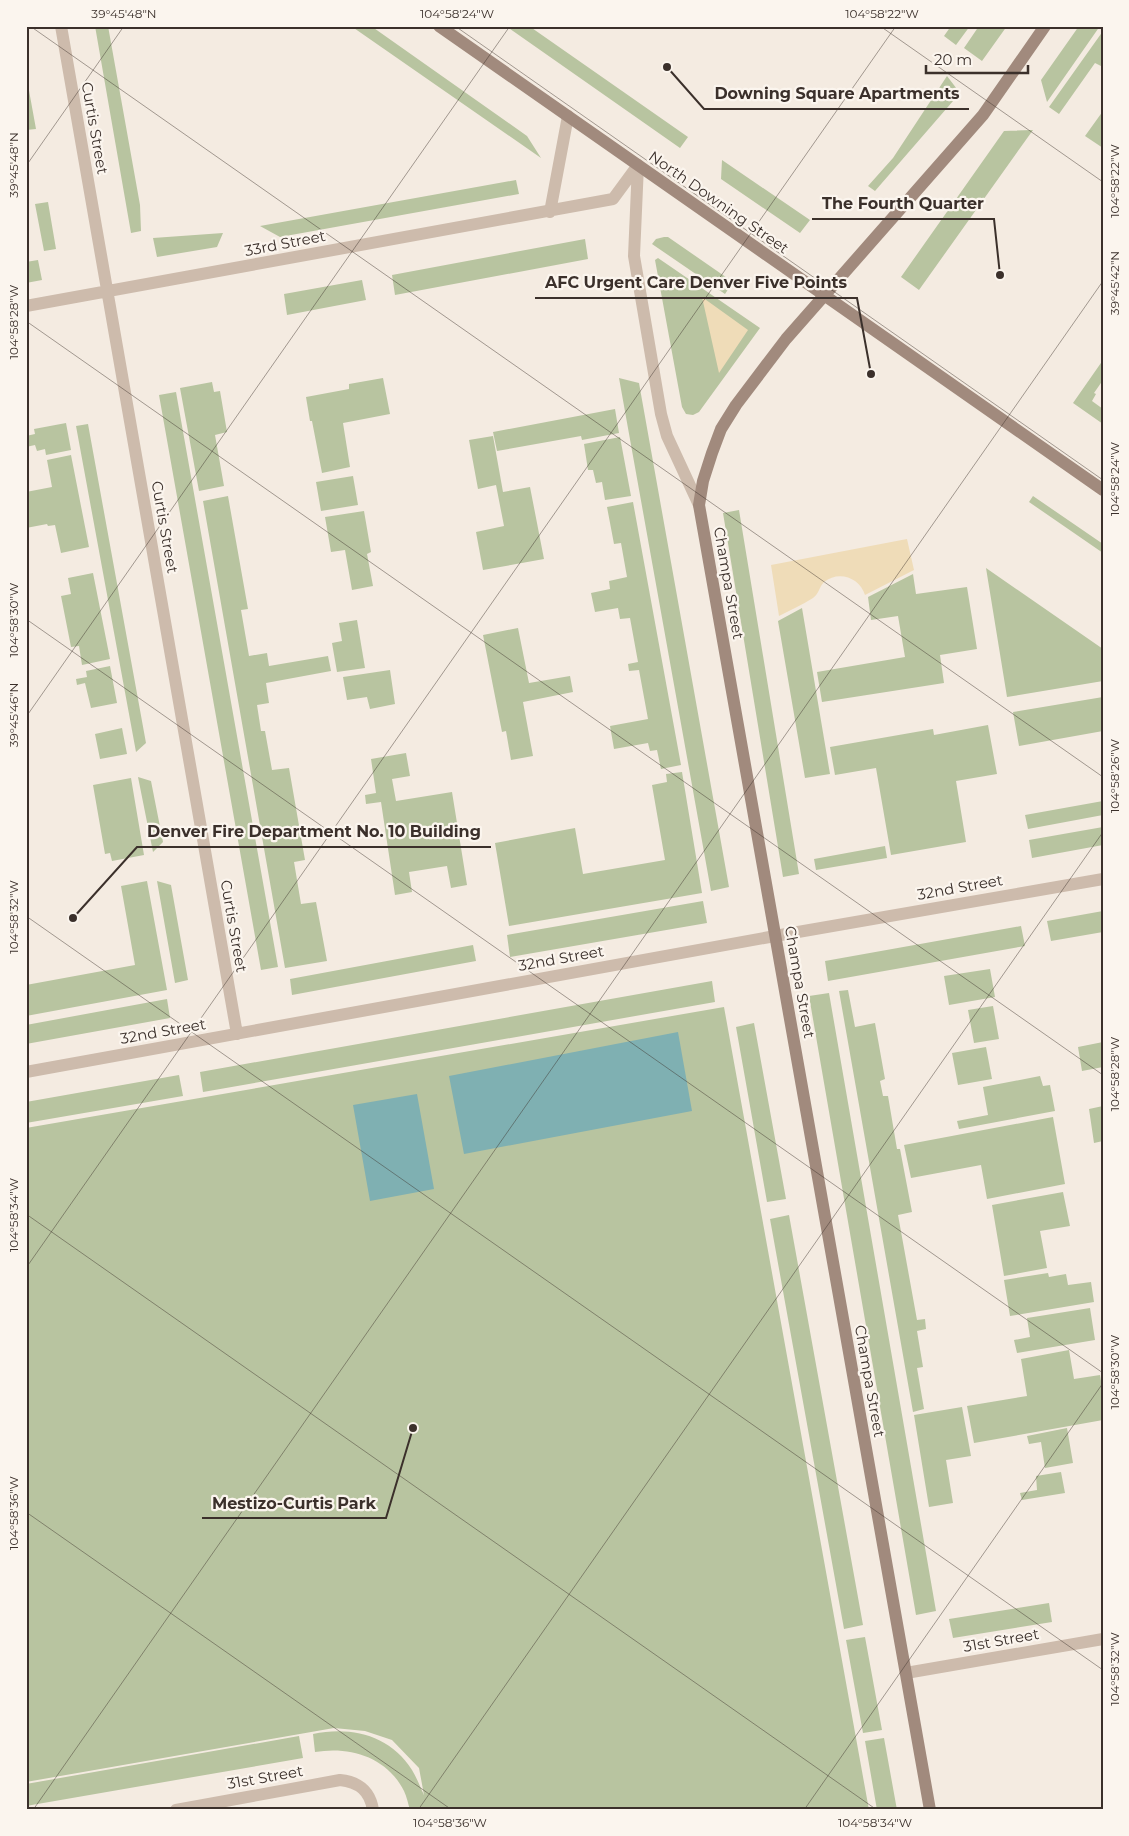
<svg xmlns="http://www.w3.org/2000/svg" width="1129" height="1836" font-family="Montserrat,sans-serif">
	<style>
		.green { fill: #b8c4a0 }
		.sand { fill: #efdcb8 }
		.water { fill: #7fb0b2 }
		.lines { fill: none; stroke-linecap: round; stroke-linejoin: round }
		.minor { stroke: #cdbbac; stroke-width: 12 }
		.secondary { stroke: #a18a7d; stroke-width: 12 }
		.ticks { fill: none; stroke: #3b302b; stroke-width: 1; stroke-opacity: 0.45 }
		.labels { text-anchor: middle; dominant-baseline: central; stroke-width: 4.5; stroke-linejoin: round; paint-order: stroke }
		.street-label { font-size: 15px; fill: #3b302b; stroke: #fbf5ee }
		.leader { fill: none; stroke: #3b302b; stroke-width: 2 }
		.callout-dot { fill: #3b302b; stroke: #fbf5ee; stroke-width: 2 }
		.callout-label { font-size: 16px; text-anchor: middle; font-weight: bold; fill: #3b302b; stroke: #fbf5ee; stroke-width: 4.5; stroke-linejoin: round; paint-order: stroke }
		.neatline { fill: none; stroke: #3b302b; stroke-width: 2 }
		.ticks-label { font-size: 12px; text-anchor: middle; fill: #3b302b }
	</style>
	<rect width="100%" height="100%" fill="#f4ebe1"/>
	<!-- green -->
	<path class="green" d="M95 26H108L140 205 141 231 131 233Z
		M351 26H371L527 136 541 158Z
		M506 26H529L688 137 680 148Z
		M951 26H970L956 45 944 36Z
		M979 26H1007L982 61 964 48Z
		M1079 26H1100L1047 102 1041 80Z
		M1103 31V67L1095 63 1059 114 1049 107Z
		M26 74 36 129 26 130Z
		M947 76 960 93 875 191 868 186 893 158Z
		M1103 111V148L1085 136Z
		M1033 130 919 290 901 277 1004 131Z
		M722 160 810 220 800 233 721 179Z
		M516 180 519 194 280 237 260 226Z
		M48 202 56 249 44 251 35 204Z
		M223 233 217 247 157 257 153 238Z
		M664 237H668L733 282 725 294 652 244 656 239Z
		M585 239 588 259 395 295 392 275Z
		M658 258 760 328 699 412 693 415 686 414 682 407 655 260Z
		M38 260 42 280 26 283V262Z
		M362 280 366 300 287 315 284 294Z
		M1103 360V380L1094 393 1096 394 1092 401 1103 409V424L1073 403Z
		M383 378 390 414 343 423 350 467 322 473 312 421H310L306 397 349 389V384Z
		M619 378 639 383 729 887 711 891Z
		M212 382 214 392 220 391 227 432 215 435 224 486 199 491 180 388Z
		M176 392 278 967 261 970 159 395Z
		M615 409 619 433 582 440 581 436 497 451 493 432Z
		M66 423 71 450 46 455 45 449 37 451 35 445 26 447V436L35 434 34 429Z
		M88 424 146 743 136 752 76 426Z
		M493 436 503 492 530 487 544 559 483 570 476 532 504 526 496 485 478 489 469 440Z
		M620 437 631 496 605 500 602 482 596 483 593 470H588L584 444Z
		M71 455 89 547 61 553 55 525 48 526 47 524 26 528V492L52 487 47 460Z
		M353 476 358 505 321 511 316 482Z
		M228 496 248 609 241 610 249 656 267 653 269 666 328 656 331 671 266 683 269 703 257 705 261 731H265L272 770 289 768 305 860 294 862 301 904 316 902 327 961 285 968 203 501Z
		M1033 496 1103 544V553L1029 502Z
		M633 502 681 765 661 769 657 750 650 751 648 743 614 749 610 726 648 719 639 670 629 671 628 664 638 662 630 618 620 619 618 608 595 612 591 593 610 589 609 581 627 577 621 543 614 544 607 507Z
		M739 510 799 874 783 877 723 513Z
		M364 511 371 552 367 554 373 586 352 590 345 550 331 552 325 517Z
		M986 568 1103 649V681L1007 697Z
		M93 573 110 659 82 665 79 646 71 647 61 596 71 594 68 578Z
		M913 574 916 594 967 587 977 649 940 655 944 683 822 702 817 672 905 657 898 616 871 620 868 597Z
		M802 608 830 774 805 778 778 621Z
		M357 620 365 668 337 672 332 643 342 641 339 623Z
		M518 628 529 683 570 676 573 692 523 702 533 756 511 760 506 731 502 732 483 635Z
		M110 666 117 703 91 708 85 683 77 685 76 679 87 677 86 671Z
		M390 670 395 704 370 709 367 697 347 700 343 677Z
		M1103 697V731L1019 746 1013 712Z
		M988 725 997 774 956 781 966 842 891 855 876 768 835 775 830 747 933 729 934 735Z
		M122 728 127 754 100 759 95 734Z
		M406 753 410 776 392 779 396 801 452 792 467 885 451 888 447 866 409 872 412 892 395 895 381 802 366 804 365 795 376 793 371 759Z
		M682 772 702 893 509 926 495 843 575 828 583 874 665 860 652 785 667 782 666 774Z
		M138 777 151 781 163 842 153 852Z
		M131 778 144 855 112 861 110 853 105 854 93 785Z
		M1103 801V815L1028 829 1025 815Z
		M1103 827V845L1032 858 1029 840Z
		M885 846 887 858 816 870 814 859Z
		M147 881 167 990 26 1016V985L135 965 121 886Z
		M157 881 171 885 188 980 175 983Z
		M703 901 707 923 510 957 507 935Z
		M1103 911V932L1051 941 1047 921Z
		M1021 926 1025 946 828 981 825 961Z
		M473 945 476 961 292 995 290 979Z
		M990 969 995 997 949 1005 944 976Z
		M712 981 715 1002 203 1092 200 1072Z
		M848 990 855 1027 875 1023 885 1079 880 1081 883 1096H888L897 1149H900L912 1212 898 1215 917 1320 925 1319 926 1329 917 1331 923 1367 917 1368 924 1409 913 1412 839 991Z
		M829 993 936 1611 916 1615 809 996Z
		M167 999 170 1018 26 1044V1025Z
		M993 1006 999 1039 974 1043 968 1010Z
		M724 1007 869 1810H410C408 1804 407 1797 404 1791 387 1757 350 1746 315 1752L313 1734C351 1726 390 1735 412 1770 417 1778 420 1787 424 1795L419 1768 392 1740 365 1731 334 1728 26 1782V1128Z
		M754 1023 786 1199 767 1202 736 1027Z
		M1103 1042V1067L1082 1071 1078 1047Z
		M986 1047 992 1079 958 1085 952 1053Z
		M179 1075 183 1096 26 1123V1102Z
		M1040 1076 1043 1086 1050 1085 1055 1111 959 1129 957 1121 988 1115 983 1087Z
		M1103 1106V1141L1094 1143 1089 1109Z
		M1053 1117 1065 1184 987 1199 981 1165 911 1178 904 1145Z
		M1063 1192 1070 1226 1040 1231 1047 1268 1004 1276 992 1205Z
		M789 1215 863 1625 844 1629 770 1219Z
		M1048 1273 1049 1277 1066 1274 1068 1285 1091 1282 1094 1302 1010 1316 1004 1280Z
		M1090 1308 1095 1340 1017 1353 1014 1340 1030 1337 1027 1318Z
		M1069 1350 1074 1379 1100 1375 1103 1393V1420L974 1443 967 1406 1027 1396 1021 1359Z
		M962 1407 971 1456 946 1460 953 1503 929 1507 914 1415Z
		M1067 1428 1073 1463 1045 1468 1041 1442 1029 1444 1027 1436Z
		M1061 1472 1065 1493 1022 1500 1020 1493 1037 1490 1036 1476Z
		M1049 1603 1052 1622 953 1638 949 1619Z
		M865 1637 882 1730 863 1733 846 1640Z
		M299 1736 303 1758 26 1806V1784Z
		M884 1738 897 1810H877L865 1741Z"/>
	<!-- sand -->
	<path class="sand" d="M702 297 748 330 719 373Z
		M907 539 914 570 865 595C860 578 839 570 824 582 819 587 819 594 813 598 802 605 790 610 779 616L771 565Z"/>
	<!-- water -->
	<path class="water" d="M678 1032 692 1111 464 1154 449 1076Z
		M417 1094 434 1189 370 1201 353 1105Z"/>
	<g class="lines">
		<!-- minor -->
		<path class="minor" d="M61 26 237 1034
			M638 165 634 256 661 414 667 436 699 505
			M550 212 568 116
			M26 306 613 199 638 165
			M26 1072 775 936 1103 879
			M906 1673 1103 1639
			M176 1810 340 1780C359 1782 370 1791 373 1810"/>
		<!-- secondary -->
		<path class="secondary" d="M439 26 1103 490
			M930 1810 699 505 703 481 712 453 721 429 736 405 786 339 983 115 1045 26"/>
	</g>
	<!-- ticks -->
	<path class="ticks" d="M30 26 1103 777M455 26 1103 480M880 26 1103 182M26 166 124 26M26 321 1103 1075M26 619 1103 1373M26 717 510 26M26 916 1103 1670M26 1214 877 1810M26 1268 896 26M26 1512 452 1810M26 1809 27 1810M33 1810 1103 281M418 1810 1103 832M804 1810 1103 1383"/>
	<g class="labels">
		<!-- street labels -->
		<g class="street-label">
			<text transform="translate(95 128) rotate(80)">Curtis Street</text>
			<text transform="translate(719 202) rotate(35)">North Downing Street</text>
			<text transform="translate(285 243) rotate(-11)">33rd Street</text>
			<text transform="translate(165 527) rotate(80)">Curtis Street</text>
			<text transform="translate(729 583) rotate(80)">Champa Street</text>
			<text transform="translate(960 887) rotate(-10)">32nd Street</text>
			<text transform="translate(234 926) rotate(80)">Curtis Street</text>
			<text transform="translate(561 958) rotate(-10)">32nd Street</text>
			<text transform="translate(800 982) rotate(80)">Champa Street</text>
			<text transform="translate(163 1031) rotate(-10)">32nd Street</text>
			<text transform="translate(870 1381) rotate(80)">Champa Street</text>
			<text transform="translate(1001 1640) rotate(-10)">31st Street</text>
			<text transform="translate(265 1777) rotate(-10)">31st Street</text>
		</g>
	</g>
	<!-- callouts -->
	<path class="leader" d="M667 67L704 109H969M1000 275L994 219H812M871 374L857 298H535M73 918L137 847H491M413 1428L386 1518H202"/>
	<g class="callout-dot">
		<circle cx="667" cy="67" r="5"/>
		<circle cx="1000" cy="275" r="5"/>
		<circle cx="871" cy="374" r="5"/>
		<circle cx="73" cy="918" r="5"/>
		<circle cx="413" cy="1428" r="5"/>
	</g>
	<g class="callout-label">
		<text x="837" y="99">Downing Square Apartments</text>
		<text x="903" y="209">The Fourth Quarter</text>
		<text x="696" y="288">AFC Urgent Care Denver Five Points</text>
		<text x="314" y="837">Denver Fire Department No. 10 Building</text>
		<text x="294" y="1509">Mestizo-Curtis Park</text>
	</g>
	<!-- border -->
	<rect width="1129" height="1836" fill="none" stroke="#fbf5ee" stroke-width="55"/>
	<!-- scale -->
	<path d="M926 65v8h102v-8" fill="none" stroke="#3b302b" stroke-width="2.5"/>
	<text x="934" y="65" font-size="15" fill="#3b302b" stroke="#fbf5ee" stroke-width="4" paint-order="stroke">20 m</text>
	<rect x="28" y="28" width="1074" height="1780" class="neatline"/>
	<g class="ticks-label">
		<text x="124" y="18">39°45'48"N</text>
		<text x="457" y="18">104°58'24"W</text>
		<text x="882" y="18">104°58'22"W</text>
		<text transform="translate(14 165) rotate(-90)" y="4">39°45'48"N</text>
		<text transform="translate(1115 181) rotate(-90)" y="4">104°58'22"W</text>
		<text transform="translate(1115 283) rotate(-90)" y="4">39°45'42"N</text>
		<text transform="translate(14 322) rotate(-90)" y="4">104°58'28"W</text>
		<text transform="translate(1115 479) rotate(-90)" y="4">104°58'24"W</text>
		<text transform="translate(14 620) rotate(-90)" y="4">104°58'30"W</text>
		<text transform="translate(14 715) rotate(-90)" y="4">39°45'46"N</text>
		<text transform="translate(1115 776) rotate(-90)" y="4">104°58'26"W</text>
		<text transform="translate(14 917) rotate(-90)" y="4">104°58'32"W</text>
		<text transform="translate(1115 1074) rotate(-90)" y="4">104°58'28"W</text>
		<text transform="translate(14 1215) rotate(-90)" y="4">104°58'34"W</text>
		<text transform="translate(1115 1372) rotate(-90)" y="4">104°58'30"W</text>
		<text transform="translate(14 1513) rotate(-90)" y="4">104°58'36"W</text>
		<text transform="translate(1115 1669) rotate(-90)" y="4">104°58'32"W</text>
		<text x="450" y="1827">104°58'36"W</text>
		<text x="875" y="1827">104°58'34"W</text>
	</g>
</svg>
